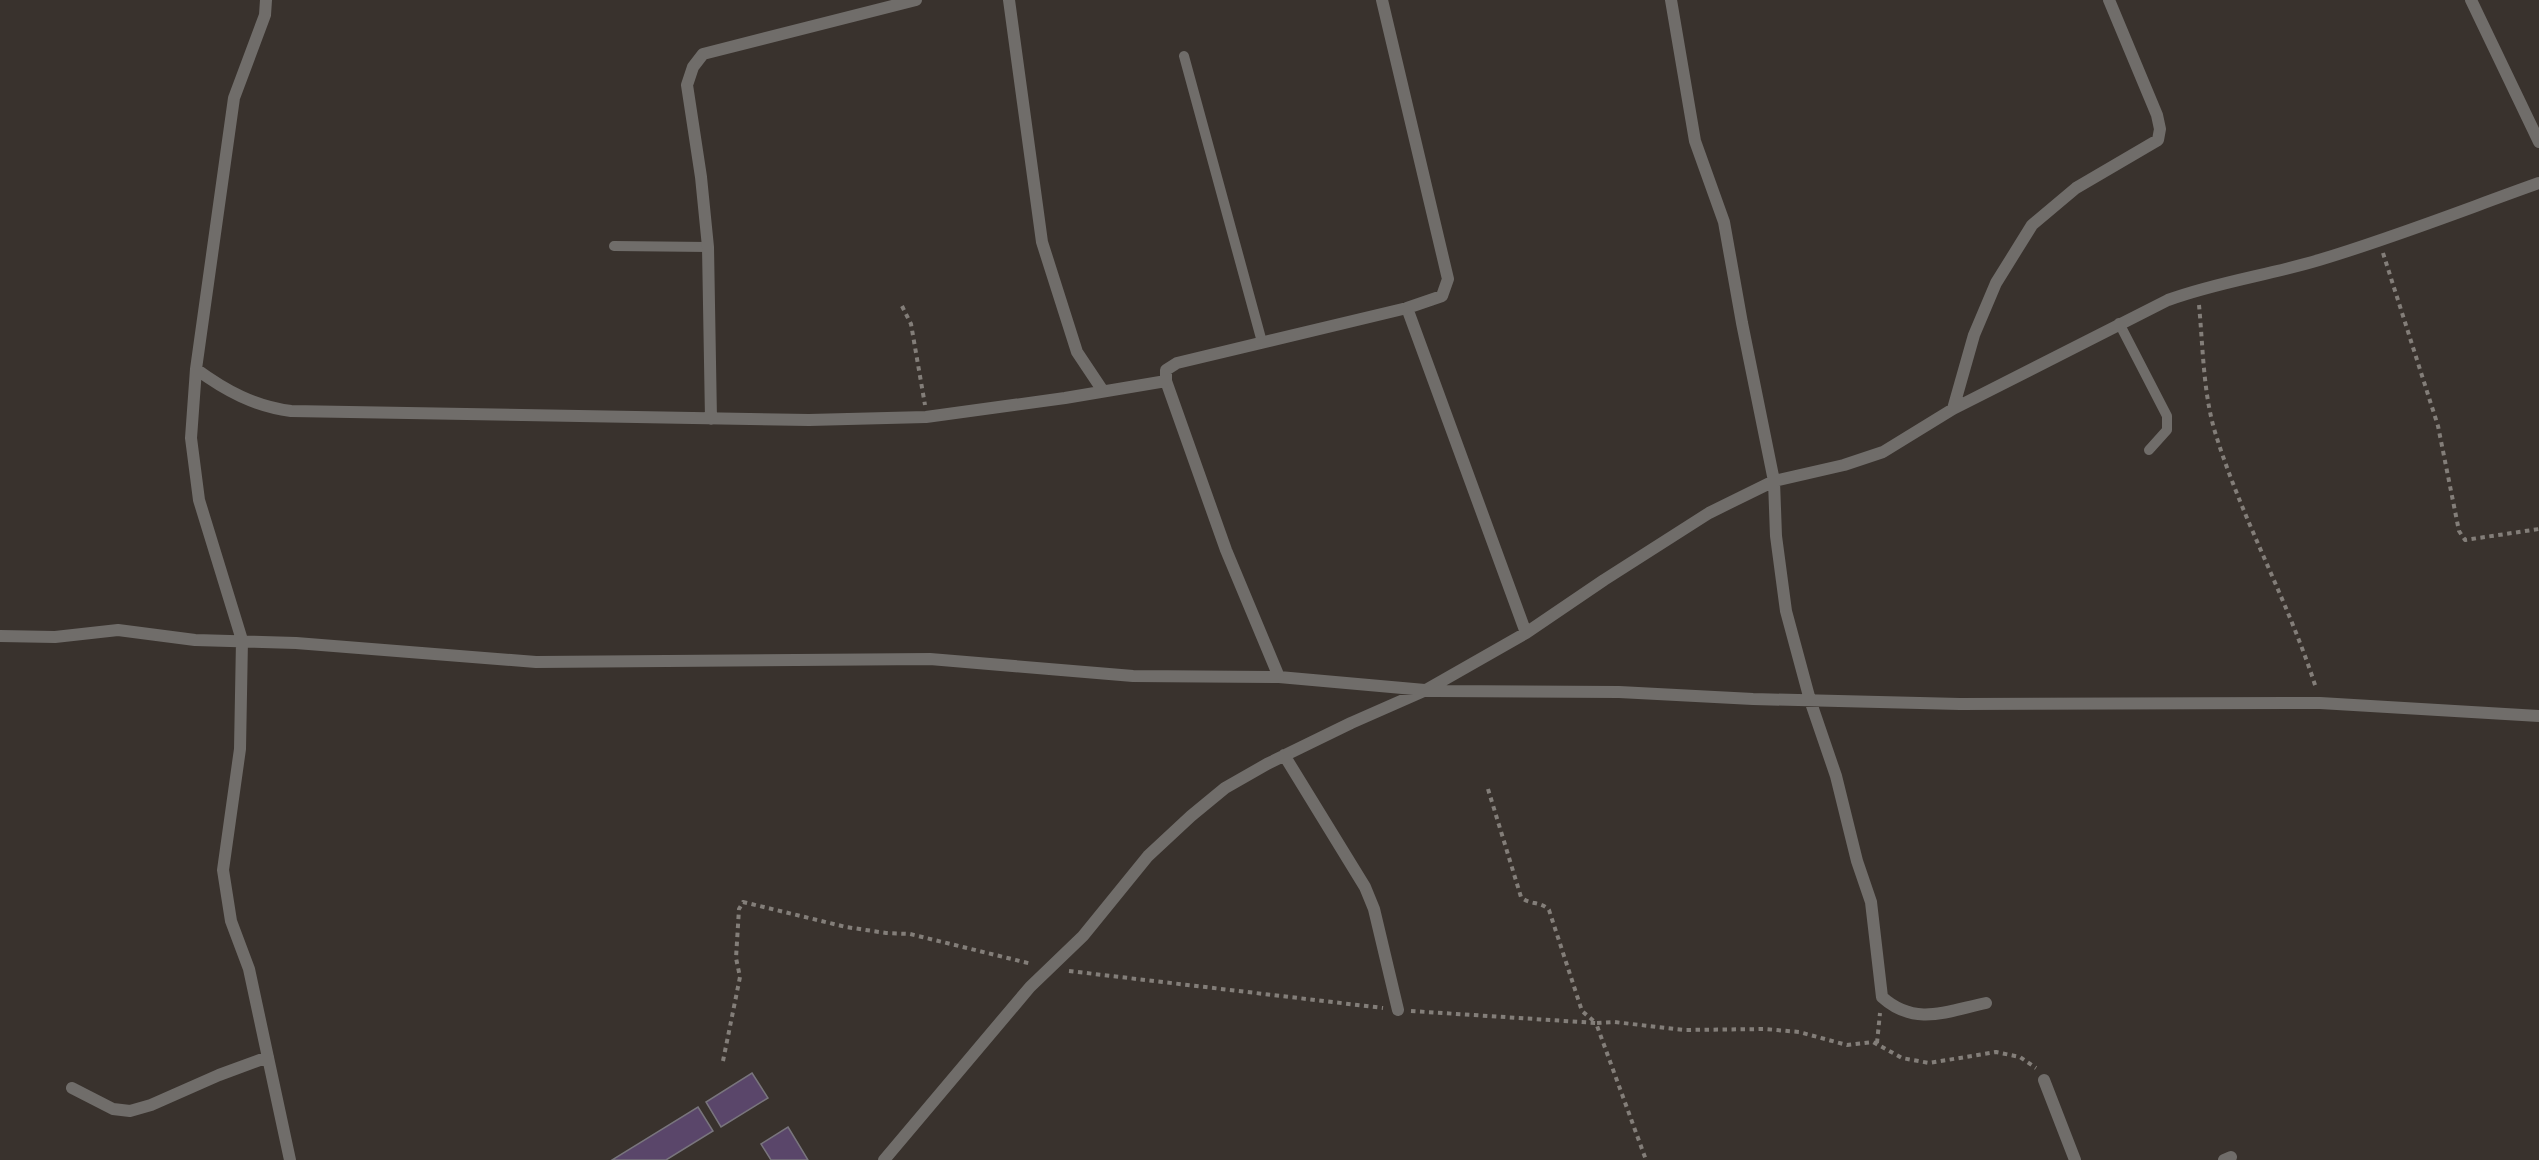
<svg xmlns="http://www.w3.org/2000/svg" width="2539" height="1160" viewBox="0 0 2539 1160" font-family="'Space Grotesk',sans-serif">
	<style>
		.building { fill: #5a466a; stroke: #79757d; stroke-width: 1.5 }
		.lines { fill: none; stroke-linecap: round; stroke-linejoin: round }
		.path { stroke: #837e79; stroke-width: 4; stroke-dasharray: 4.5 4.5; stroke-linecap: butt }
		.lane { stroke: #706d6a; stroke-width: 10 }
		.street { stroke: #706d6a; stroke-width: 12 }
	</style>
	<rect width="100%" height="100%" fill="#39322d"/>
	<path class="building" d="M752 1073 768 1098 721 1127 706 1102Z
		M698 1107 713 1131 666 1160H612Z
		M788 1127 808 1160H771L761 1144Z"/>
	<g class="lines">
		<path class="path" d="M2383 253 2438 426 2459 531 2465 540 2539 529
			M2199 305C2203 346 2203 392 2215 432 2242 520 2288 600 2316 688
			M902 306 911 324 925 405
			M1488 789 1521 897C1529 905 1541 901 1549 910L1582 1011 1596 1023 1614 1022 1685 1030 1765 1029 1799 1032 1847 1045 1873 1042 1902 1058 1929 1063 1996 1052 2020 1057 2036 1068
			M1069 971 1383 1008
			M1411 1011 1596 1023 1646 1160
			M1877 1043 1880 1013
			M723 1061 740 977 736 958 739 909 743 902 846 927 886 933 910 934 1032 964"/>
		<path class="lane" d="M1184 56 1262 342
			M614 246 708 247
			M2119 323 2167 416V430L2149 450"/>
		<path class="street" d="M266 0 265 15 234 98 196 369 191 438 199 500 242 640 240 749 223 870 231 921 249 969 290 1160
			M1009 0 1042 242 1077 352 1103 391
			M1671 0 1695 141 1724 222 1742 323 1774 481 1776 536 1786 611 1810 700 1836 776 1857 861 1871 902 1882 997C1915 1027 1948 1011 1986 1003
			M2471 0 2539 142
			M1407 308 1526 633
			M196 369C226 391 254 406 291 411L809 420 926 417 1065 398 1166 381
			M1953 409 1974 335 1996 283 2032 225 2076 188 2158 140 2160 129 2157 115 2109 0
			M711 419 708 247 701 177 687 85 693 67 703 54 916 0
			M0 636 55 637 118 630 195 640 296 643 536 662 930 659 1133 676 1279 677 1436 691 1619 692 1753 699 1960 704 2320 703 2539 716
			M1279 677 1226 550 1166 381V370L1177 363 1407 308 1442 296 1448 279 1382 0
			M1284 755 1365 887 1374 909 1398 1010
			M2044 1080 2075 1160
			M72 1088 113 1109 130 1111 151 1105 219 1075 268 1057
			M884 1160 1030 987 1083 936 1148 856 1191 816 1225 788 1267 764 1351 723 1426 690 1526 633 1604 580 1709 513 1774 481 1844 465 1883 452 1953 409 2168 300C2217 282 2269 275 2319 260 2393 238 2466 209 2539 183
			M2224 1160 2231 1157"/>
	</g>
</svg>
